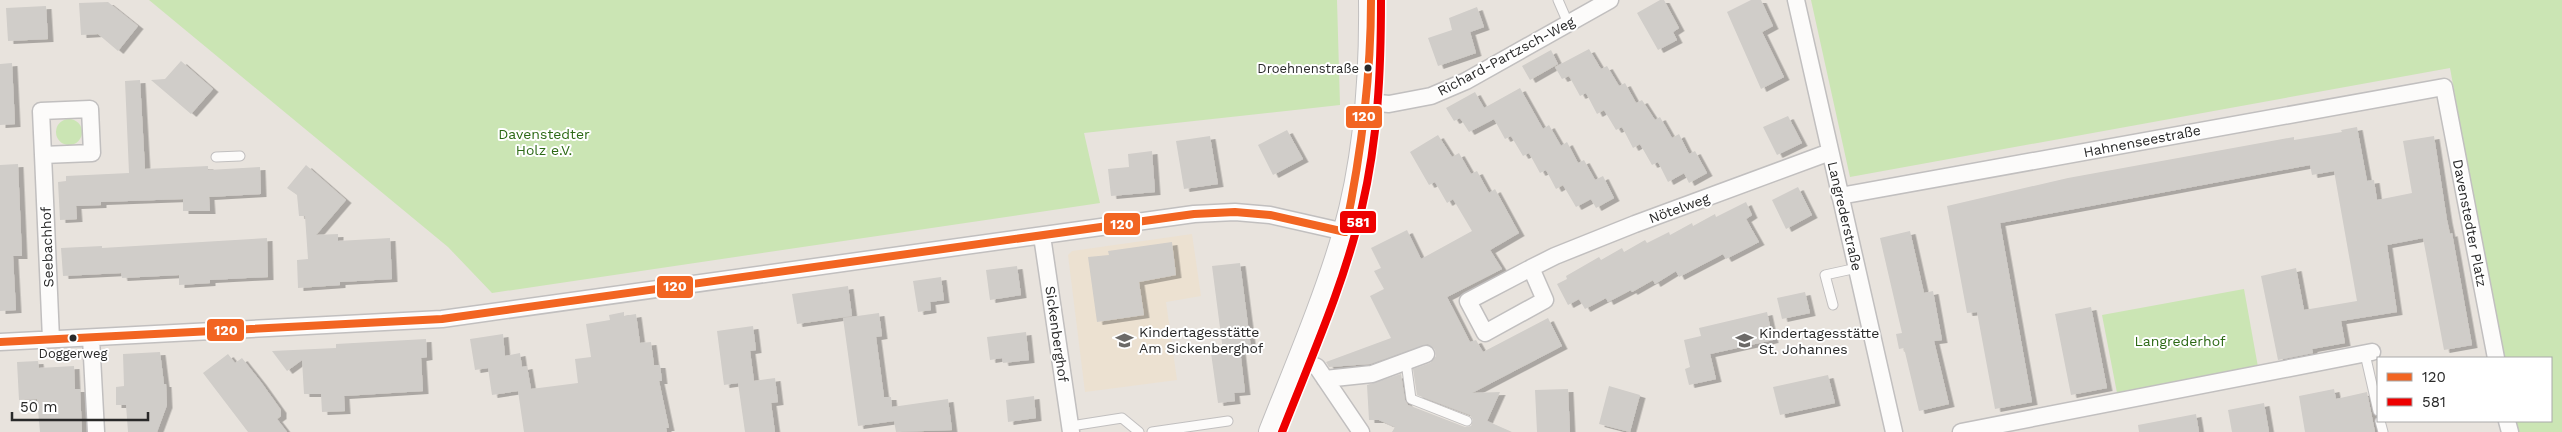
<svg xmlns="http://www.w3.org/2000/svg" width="2562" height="432" viewBox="0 0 2562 432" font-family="'Work Sans',sans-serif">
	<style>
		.education { fill: #ece1d1 }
		.green { fill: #cbe5b4 }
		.building { fill: #d0cdc9; filter: url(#shadow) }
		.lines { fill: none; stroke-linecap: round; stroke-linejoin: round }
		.lane-casing { stroke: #c1bfbf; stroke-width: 11 }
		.street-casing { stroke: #c1bfbf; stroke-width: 19 }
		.secondary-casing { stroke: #c1bfbf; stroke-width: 26 }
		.lane { stroke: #fcfbfa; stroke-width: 9 }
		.street { stroke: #fcfbfa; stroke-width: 16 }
		.secondary { stroke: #fcfbfa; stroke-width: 24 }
		.bus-1-casing { stroke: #fff; stroke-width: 11 }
		.bus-2-casing { stroke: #fff; stroke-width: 11 }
		.bus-1 { stroke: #f26522; stroke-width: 8 }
		.bus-2 { stroke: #e00; stroke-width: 8 }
		.bus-dot { fill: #292929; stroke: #fff; stroke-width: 2 }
		.labels { text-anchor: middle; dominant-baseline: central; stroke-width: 4; stroke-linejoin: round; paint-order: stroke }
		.bus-label { font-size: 13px; fill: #292929; stroke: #fff; text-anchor: end }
		.street-label { font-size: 14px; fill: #292929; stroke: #fff }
		.park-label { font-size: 14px; fill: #2c6915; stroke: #fff }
		.poi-label { font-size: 14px; fill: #292929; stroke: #fff; text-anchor: start }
		.line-badge { stroke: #fff; stroke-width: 2 }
		.badge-label { font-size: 14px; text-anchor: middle; font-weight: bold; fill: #fff }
	</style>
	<defs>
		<filter id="shadow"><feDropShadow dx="5.5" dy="3" stdDeviation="0" flood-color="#0004"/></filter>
	</defs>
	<rect width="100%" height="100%" fill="#e8e3dd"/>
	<path class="education" d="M1192 234 1201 296 1166 302 1177 380 1085 392 1068 255 1072 251Z"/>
	<path class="green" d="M149 0H1337L1340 105 1084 133 1100 203 492 293 448 247Z
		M1811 0H2562V432H2516L2514 421H2551V358H2503L2450 68 1850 177Z
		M56 132a13 13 0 1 1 26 0a13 13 0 1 1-26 0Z
		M2244 289 2258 367 2117 393 2102 315Z"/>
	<path class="building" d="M1660 0H1664L1679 28 1673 32 1677 40 1658 50 1637 13Z
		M1751 0H1761L1773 26 1762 32 1784 77 1761 89 1727 12Z
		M108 2 138 26 118 51 98 34 81 35 79 3Z
		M46 6 48 39 8 41 6 8Z
		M1477 7 1484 27 1470 32 1476 53 1438 66 1428 38 1452 30 1449 18Z
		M1589 49 1601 69 1607 66 1619 86 1625 83 1636 103 1642 100 1655 120 1660 117 1672 138 1679 134 1689 154 1695 151 1707 173 1689 183 1684 173 1668 182 1658 162 1652 165 1640 144 1633 148 1622 127 1616 130 1604 110 1597 114 1586 93 1580 96 1569 76 1562 79 1555 67Z
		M1551 50 1558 64 1530 80 1522 66Z
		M181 61 213 89 191 114 151 80 165 79Z
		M12 63 15 124 0 125V64Z
		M140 80 145 169 208 166V170L260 167 261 194 209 197 210 211H183V199L101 202V205L76 206 77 219 60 220 58 182 66 181V176L129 173 125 81Z
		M1520 88 1543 129 1549 125 1561 146 1567 142 1578 163 1584 160 1595 180 1603 176 1614 198 1596 208 1591 199 1576 207 1563 185 1556 189 1546 170 1540 173 1529 153 1523 156 1511 136 1505 139 1494 119 1469 132 1460 118 1454 121 1446 108 1475 92 1484 108Z
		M1788 116 1802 143 1777 155 1763 127Z
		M2357 127 2367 181 2374 180 2377 200 2412 193 2403 141 2434 136 2447 220 2450 234 2452 233 2472 345 2444 350 2423 238 2387 245 2397 312 2341 321 2345 343 2312 349 2313 353 2278 360 2261 276 2296 268 2304 310 2357 301 2334 171 2312 175 2310 165 2000 223 2032 402 1995 409 1977 312 1967 313 1947 206 2068 178 2294 137V140L2342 132 2341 130Z
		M1287 130 1303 159 1273 175 1258 145Z
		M1438 135 1452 157 1459 153 1471 174 1477 171 1489 193 1495 189 1519 233 1490 250 1502 269 1447 297 1470 342 1476 340 1483 352 1548 318 1562 346 1472 393 1500 392 1487 421 1512 432H1392L1395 427 1379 420H1369L1367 385 1401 374 1405 400 1408 405 1465 427 1471 426 1473 420 1470 415 1417 395 1413 369 1430 363 1436 356 1435 350 1428 344 1370 364 1329 367 1326 362 1391 338 1370 296 1384 289 1374 271 1381 268 1371 248 1407 230 1421 259 1472 231 1453 199 1447 203 1435 182 1429 185 1410 152Z
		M1210 136 1218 184 1184 189 1176 141Z
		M1152 151 1155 192 1111 196 1108 169 1129 167 1128 154Z
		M18 164 22 256H13L16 310 0 311V165Z
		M306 165 346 200 316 235 338 234V241L390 238 392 279 340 282V285L298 288 297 260 308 259 305 216H299L297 195 287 188Z
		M1798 187 1812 215 1786 229 1772 200Z
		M1746 202 1752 215 1746 219 1759 242 1726 259 1723 254 1679 277 1676 271 1655 284 1653 280 1632 292 1631 290 1608 302 1606 298 1585 309 1579 299 1568 305 1557 284 1567 279 1566 276 1599 257 1601 260 1622 248 1624 252 1645 240 1647 243 1669 232 1670 235 1692 223 1693 226 1715 214 1716 217Z
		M1910 231 1924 293 1933 291 1942 340 1934 341 1949 404 1919 411 1904 348 1899 349 1896 334 1902 333 1880 238Z
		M267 238 268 277 210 280V283L179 285V275L122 278 121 273 63 276 61 248 102 246V248Z
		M1172 242 1176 275 1139 282 1144 315 1097 322 1088 257 1109 255 1108 251Z
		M1240 263 1251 348 1240 349 1245 392 1234 393 1235 401 1218 403 1211 353 1223 351 1212 266Z
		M1017 266 1021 295 990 300 986 270Z
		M941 277 944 300 930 302 931 310 918 312 913 281Z
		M848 286 852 316 797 324 792 294Z
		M1805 292 1810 313 1782 319 1777 298Z
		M2091 307 2107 388 2071 395 2055 314Z
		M624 312V316L636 314 640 343 651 342 654 365H660L662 381H659L669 428H666L667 432H524L518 391 492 395 488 368 475 370 470 339 503 334 505 356 520 353 522 367 527 366 531 389 578 383 575 359 591 357 586 324 610 320 609 315Z
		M1767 312 1773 340 1710 354 1716 379 1689 385 1685 369 1690 367 1684 340 1701 336 1699 328Z
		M879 313 882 336 876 337 884 397H891L892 407 948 399 952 430 896 432 894 421 858 426 843 318Z
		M753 326 756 350 750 351 754 381 775 378 778 402 771 403 775 432H745L738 383 724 385 717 331Z
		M1026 332 1029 360 1003 363 1002 358 990 360 987 337Z
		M426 339 427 357 421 358 423 391 344 396 345 411 322 412 321 394H304L302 360 287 371 272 351 336 348V344Z
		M160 352 164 384H166L167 405 157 432H128L126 405H116V387L124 386 123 354Z
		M228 354 235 363 242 358 261 382 281 410V416L277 419 287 432H248L203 373Z
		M38 361 39 368 74 366 75 389H80L82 432H40L37 399 19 400 17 362Z
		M1828 375 1835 403 1780 415 1773 387Z
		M1609 386 1640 395 1630 432 1599 424Z
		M1568 389 1570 432H1537L1535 390Z
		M2334 389 2336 399 2367 392 2375 432H2305L2299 396Z
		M1034 396 1036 418 1008 422 1006 400Z
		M2264 403 2269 432H2232L2228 410Z
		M2196 414 2199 432H2139L2138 425Z"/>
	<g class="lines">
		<defs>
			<path id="lane" d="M1558 0 1568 23
				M216 157 240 156
				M1833 305 1825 275 1857 268
				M2365 354 2378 411
				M1406 362 1411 399 1467 421
				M2380 421 2383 432
				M1071 426 1122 418 1139 432
				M1152 432 1228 421"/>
			<path id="street" d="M1796 0 1894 432
				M1368 102 1389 104 1431 96 1466 81 1610 0
				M43 155 41 111 90 109 92 153 43 155 51 339
				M1840 196 2444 87 2496 358
				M1042 236 1071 432
				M1531 268 1468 301 1485 333 1545 300 1531 268 1555 256 1635 224 1830 152
				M91 338 96 432
				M0 342 442 319 1194 214 1235 212 1270 215 1345 232
				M1300 360 1317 367 1361 432
				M1325 379 1372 374 1426 354
				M2507 421 2510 432
				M1961 432 2372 352"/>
			<path id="secondary" d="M1271 432C1297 366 1325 301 1345 233 1366 158 1372 78 1371 0"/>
		</defs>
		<use href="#lane" class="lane-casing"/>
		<use href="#street" class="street-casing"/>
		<use href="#secondary" class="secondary-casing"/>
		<use href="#lane" class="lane"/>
		<use href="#street" class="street"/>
		<use href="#secondary" class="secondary"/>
		<defs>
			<path id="bus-1" d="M1345 232C1361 155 1371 79 1371 0
				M0 342 442 319 1194 214 1235 212 1270 215 1345 232"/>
			<path id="bus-2" d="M1282 432C1311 358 1344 285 1362 207 1378 139 1381 70 1381 0"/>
		</defs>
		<use href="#bus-1" class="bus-1-casing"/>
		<use href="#bus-2" class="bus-2-casing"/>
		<use href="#bus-1" class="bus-1"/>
		<use href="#bus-2" class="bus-2"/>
	</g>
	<defs>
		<symbol id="school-bare" viewBox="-9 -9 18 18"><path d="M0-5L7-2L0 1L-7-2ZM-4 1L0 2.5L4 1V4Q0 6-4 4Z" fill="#6c6a68" stroke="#fff" stroke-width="2.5" paint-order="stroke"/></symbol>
	</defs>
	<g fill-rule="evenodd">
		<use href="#school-bare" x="1112" y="328" width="25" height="25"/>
		<use href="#school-bare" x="1732" y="328" width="25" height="25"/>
	</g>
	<g class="bus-dot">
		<circle cx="1368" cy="68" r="4.5"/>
		<circle cx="73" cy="338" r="4.5"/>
	</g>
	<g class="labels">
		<g class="bus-label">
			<text x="1359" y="68">Droehnenstraße</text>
			<text x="73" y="353" text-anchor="middle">Doggerweg</text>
		</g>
		<g class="street-label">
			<text transform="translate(1506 56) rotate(-28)">Richard-Partzsch-Weg</text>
			<text transform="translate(2142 141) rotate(-11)">Hahnenseestraße</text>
			<text transform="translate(1679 208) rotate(-20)">Nötelweg</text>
			<text transform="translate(1845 216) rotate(77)">Langrederstraße</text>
			<text transform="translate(2470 223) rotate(79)">Davenstedter Platz</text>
			<text transform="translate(47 247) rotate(-92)">Seebachhof</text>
			<text transform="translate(1057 334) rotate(82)">Sickenberghof</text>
		</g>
		<g class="park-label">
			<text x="544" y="134">Davenstedter<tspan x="544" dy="16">Holz e.V.</tspan></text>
			<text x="2180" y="341">Langrederhof</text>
		</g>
		<g class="poi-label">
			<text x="1139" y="332">Kindertagesstätte<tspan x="1139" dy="16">Am Sickenberghof</tspan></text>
			<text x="1759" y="333">Kindertagesstätte<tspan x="1759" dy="16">St. Johannes</tspan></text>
		</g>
	</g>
	<g class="line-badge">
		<rect x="1345" y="105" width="38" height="24" rx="5" fill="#f26522"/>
		<rect x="1339" y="210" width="38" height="24" rx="5" fill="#e00"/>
		<rect x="1103" y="212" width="38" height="24" rx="5" fill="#f26522"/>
		<rect x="656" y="275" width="38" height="24" rx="5" fill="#f26522"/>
		<rect x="206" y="318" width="39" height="24" rx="5" fill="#f26522"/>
	</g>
	<g class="badge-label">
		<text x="1364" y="121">120</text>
		<text x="1358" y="227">581</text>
		<text x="1122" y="229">120</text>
		<text x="675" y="291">120</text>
		<text x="226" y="335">120</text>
	</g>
	<rect x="2377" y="357" width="175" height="65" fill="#ffffff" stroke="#a9a9a9"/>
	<rect x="2387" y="373" width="25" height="8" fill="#f26522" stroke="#a9a9a9"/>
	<text x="2422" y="382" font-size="15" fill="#292929">120</text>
	<rect x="2387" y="398" width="25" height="8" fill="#ee0000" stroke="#a9a9a9"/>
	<text x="2422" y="407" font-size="15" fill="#292929">581</text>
	<path d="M12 412v8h136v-8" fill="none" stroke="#292929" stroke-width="2.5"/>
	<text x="20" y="412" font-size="15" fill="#292929" stroke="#ffffff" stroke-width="4" paint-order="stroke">50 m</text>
</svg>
